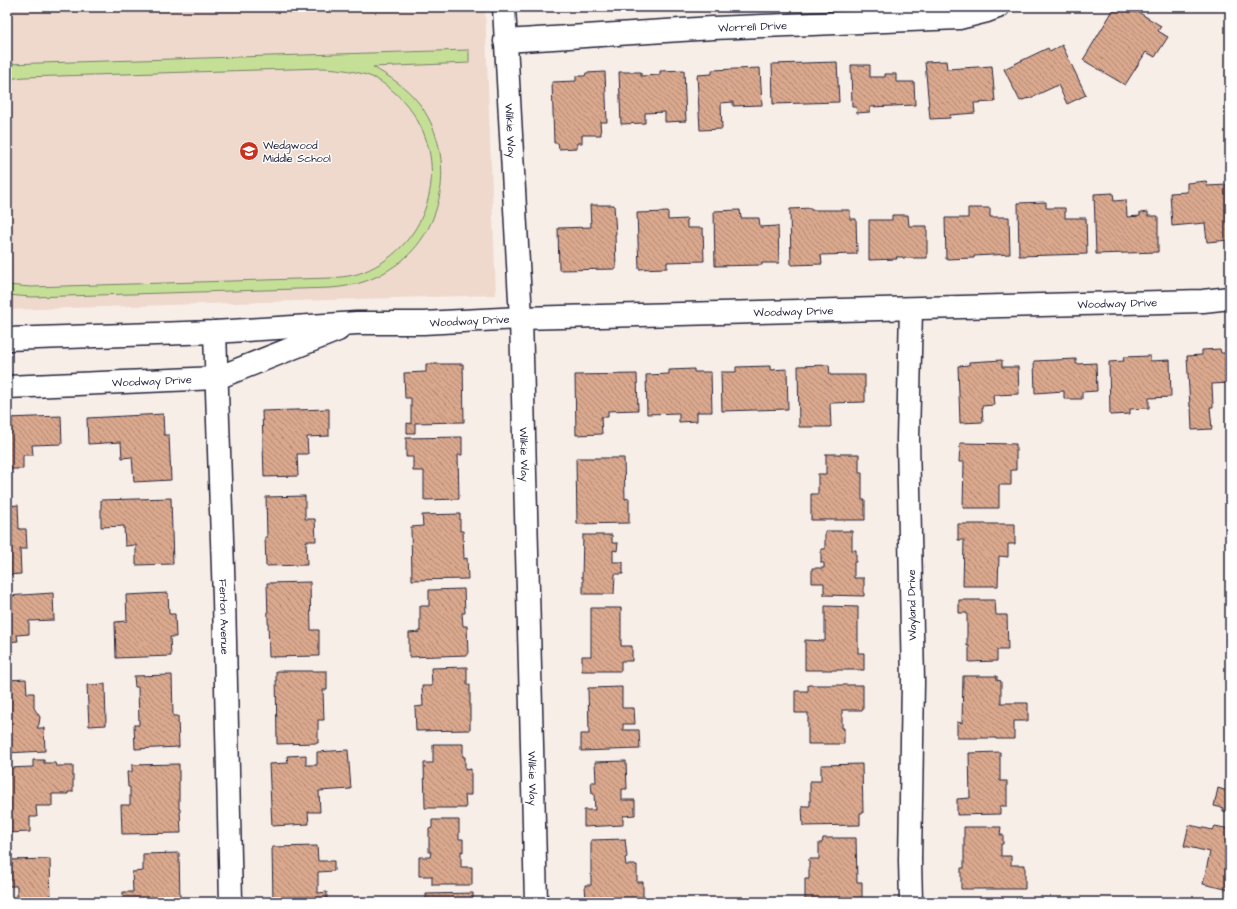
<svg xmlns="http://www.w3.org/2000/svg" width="1237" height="909" viewBox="0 0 1237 909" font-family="'Architects Daughter',sans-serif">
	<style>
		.built { fill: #efd9cd }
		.pitch { fill: #c5e096; stroke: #748168 }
		.building { fill: url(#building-back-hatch); stroke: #22223b }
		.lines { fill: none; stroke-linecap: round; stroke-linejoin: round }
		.minor-casing { stroke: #22223b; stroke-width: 25 }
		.tertiary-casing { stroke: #22223b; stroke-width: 25 }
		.minor { stroke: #fff; stroke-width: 22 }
		.tertiary { stroke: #fff; stroke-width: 22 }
		.labels { text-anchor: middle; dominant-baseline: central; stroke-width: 3; stroke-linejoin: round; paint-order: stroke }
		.street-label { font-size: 11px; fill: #22223b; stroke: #fff }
		.poi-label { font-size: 11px; fill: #22223b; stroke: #fff; text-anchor: start }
	</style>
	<defs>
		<pattern id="building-back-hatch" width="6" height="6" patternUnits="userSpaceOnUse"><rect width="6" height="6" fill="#daa88d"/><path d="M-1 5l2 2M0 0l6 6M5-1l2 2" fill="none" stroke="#b08874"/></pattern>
	</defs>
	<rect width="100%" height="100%" fill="#f8eee8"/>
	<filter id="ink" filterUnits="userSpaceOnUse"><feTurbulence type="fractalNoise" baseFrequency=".025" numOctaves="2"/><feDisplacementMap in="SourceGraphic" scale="8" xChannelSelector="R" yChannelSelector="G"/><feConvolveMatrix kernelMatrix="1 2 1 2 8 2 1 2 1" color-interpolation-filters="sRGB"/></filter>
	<g filter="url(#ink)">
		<path class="built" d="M7 7H485L496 295 7 310Z"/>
		<path class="pitch" d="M469 50V63L373 67C390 77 405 86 418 102 456 150 448 229 396 265 375 280 356 286 331 288L31 297 7 295V285L31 287 331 278C342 277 353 276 363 272 432 245 454 159 405 103 396 93 385 83 372 77 356 71 341 69 324 68L24 77 7 79V64Z"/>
		<path class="building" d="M1115 7H1130L1161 26 1158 31 1168 37 1155 57 1146 52 1125 85 1083 60Z
			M1062 45 1086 95 1067 104 1058 85 1028 99V98L1020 101 1004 69 1048 48 1050 52Z
			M946 61 947 69 992 66 995 102 974 103 975 113 950 115V118L930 119 925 62Z
			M837 62 839 102 773 104 772 64Z
			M851 65H870V77H885V74H896V82H914L915 105 870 107V112L857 113 856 107H852Z
			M760 68 762 105 733 106V102L721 103 722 129 700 130 697 75 712 74V70Z
			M684 70 686 121 665 122V112L645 113V123L621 124 619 72H641V76L660 75V71Z
			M605 72 607 122H600L601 135H582V143H577V148L559 149 558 143H554L552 82 576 81V76H585L586 73Z
			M1206 181 1207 186 1228 185 1230 214V240L1207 242 1205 223 1172 226 1170 193 1187 192V183Z
			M1113 193 1114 201 1126 200 1127 217 1140 216V213L1148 212V216H1158V252L1096 254 1094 194Z
			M1046 202V208H1065V218H1086L1087 254 1019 256 1018 203Z
			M590 205H614L616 234H615L616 269 559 270 558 228 591 227Z
			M811 208V210H850V219H856L857 254 821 255 822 264 791 265 790 209Z
			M968 208H990V217H1009L1010 254 974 256V258L946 259 945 218H968Z
			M740 210 741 218H759L760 227 778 226 779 263H762V265L715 266 714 211Z
			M668 212V220L687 219V228H703L704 261 667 262V268L639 269 637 213Z
			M892 215H908L909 226H927V258H903V257H896L897 259 869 260V220H892Z
			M1220 349 1221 353H1230V383L1212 384 1213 407H1210L1212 429 1192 430 1191 407H1190L1187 356 1202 355V350Z
			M1150 356V361L1170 360 1171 397 1149 398V408L1130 409V414L1110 415 1109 362 1124 361 1123 357Z
			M1076 359V364L1096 363 1097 391 1082 392V399H1064V391L1035 393 1034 361Z
			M1002 360V367H1018L1019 394 993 395 994 405 982 406 983 422 960 423 958 366 969 365V362Z
			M426 364H463L464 422 415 423V433H407V423L411 424V398H405L404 373 426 372Z
			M829 365 830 375H865V402L830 403 831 427H799L798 366Z
			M770 366V370L787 369 788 409 722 411 721 372H736V367Z
			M694 369V372H711L712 412H697V421L679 422V413L647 414 646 375 669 374V370Z
			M637 374 638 410 608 411V417H601L602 434 576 435 575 375Z
			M329 409V436L307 437 308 454H297L298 476 264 477 262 411Z
			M163 414 164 435H169L171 480 134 482 132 457 122 458 121 442 88 444 87 418Z
			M61 416 62 444 32 445 33 455H23V469H10L11 480H7V418Z
			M462 437V455H458L459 499 424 500V471H413V457H406V438Z
			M960 443 1016 444V470H1011V485H999V508H963L964 462H959Z
			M826 454H859V473H862V500H865V520H811V494H818V474H826Z
			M576 458H624L625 499 629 498V523L577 524Z
			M305 496V519H315L316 541H306L307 565 266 566 265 537H267L266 497Z
			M171 498 173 564 136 565V545L125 546 124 526 101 527V500Z
			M18 505 19 529H26L27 549H20L21 574 7 575V506Z
			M460 514V531H463L464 559 467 558 468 579 412 580 411 527 423 526 422 515Z
			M958 524H1015V544H1008V557L999 556 998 586H963L964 540H958Z
			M825 531H852V550H856V562H854V578H864V596L824 595V583H812V568H824V563H821V549H825Z
			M583 535H612V543H618L617 551 613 550V562H623V574H615L614 594H583V578H582Z
			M310 582 311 630H319V656L269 657 267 583Z
			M464 589 465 613H462L463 626H467L468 655 409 657V633L420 632V606H429V590Z
			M53 593 54 620 29 621V634L17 635 18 641 7 642V596Z
			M168 593 169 614H175L176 637H170L171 656 116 658 115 622 127 621 126 595Z
			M959 600H995L996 615H1007L1008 650H997V661L969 662V646H967V613H959Z
			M825 606 858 607V653H864V670H805V640L825 641Z
			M591 608H621V646H632V661H621V671H582V656H591Z
			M467 667V685H470V730L416 731 415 707 423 706 422 686H432L431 668Z
			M276 671H327V690H323L324 720H318V743L277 744Z
			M172 675 173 716H178L179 747 135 749 134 725H139L138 687H135L134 676Z
			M963 676H997V680L1001 681V703H1028V721H1014V739H996V738H957V722L962 723Z
			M26 679 27 693H34V708L40 717 39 724 37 728H44L45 751 7 753V680Z
			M105 684 106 725 89 726 87 685Z
			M808 685H863V710H842V728H844V744H808V713H795V691H808Z
			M622 687V708H634L635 724H623V730H639L640 749 581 751V734H589L588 688Z
			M433 744H463V757H465V770L471 769V795H465L466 808H425L424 763H433Z
			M348 750 351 789 319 791 320 812H308L309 824 272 826 269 764 288 763 287 756 306 755V765H317V752Z
			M1000 752V781H1007V806H1000V814L957 815V799L970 798 969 753Z
			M33 760H44V763H55L56 766H73V792H68V794H52V806H36L37 817H30V832L7 833V768L33 767Z
			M626 761 627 789H622V800H635V815L623 816V825L584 827V810H595L594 794H592L591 782H596L595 762Z
			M179 764V809H180L181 833 122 834 121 805H130V787H128L127 772H132V765Z
			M862 764 863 813H860V825L803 826 802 806H810V781H821V765Z
			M1230 779V812L1223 811V808L1214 806 1218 788 1227 791Z
			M432 820H459V839H463V852L461 851V867H472V885H432V876H419V857H430L431 852H429V829L432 828Z
			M1189 825 1213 830 1215 826 1230 829V890L1203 884 1210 852 1184 846Z
			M964 827H1001L1000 835H1003V844H1001V856H1011V865H1025V889H961V868H964Z
			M823 838H856L857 882H862V899L805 900V879H809V859H819V843H822Z
			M625 839 627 857 625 858 626 865H637V882H643V901L586 902 585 885H591V840Z
			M317 846 318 861H334V871L318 872V893L327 892V902H273L272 847Z
			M179 853 180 902H183H123V892H133L132 872 143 871V854Z
			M50 859 51 902H7V899H17V886H7V860Z
			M473 893V902H426V894Z"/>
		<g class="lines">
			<defs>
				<g id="minor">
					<path id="s1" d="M504 7 521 318 536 902"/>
					<path id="s2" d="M505 41 713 28 959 18 987 11 998 7"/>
					<path id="s3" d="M215 332 224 599 231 902"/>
					<path d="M911 902 910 860 913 682 908 439 911 309"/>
				</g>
				<g id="tertiary">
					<path id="s4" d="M7 339 215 332 357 323H423L521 318 1203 301 1230 298"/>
					<path id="s5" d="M7 387 217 378 338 330"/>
				</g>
			</defs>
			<use href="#minor" class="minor-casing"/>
			<use href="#tertiary" class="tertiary-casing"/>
			<use href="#minor" class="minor"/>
			<use href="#tertiary" class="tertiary"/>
		</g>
	</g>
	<defs>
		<symbol id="school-disc" viewBox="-11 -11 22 22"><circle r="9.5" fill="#c8321e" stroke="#fff"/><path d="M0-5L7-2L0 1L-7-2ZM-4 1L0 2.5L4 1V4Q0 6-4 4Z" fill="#fff"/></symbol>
	</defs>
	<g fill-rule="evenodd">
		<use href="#school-disc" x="238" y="140" width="22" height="22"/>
	</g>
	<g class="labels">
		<g class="street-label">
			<text stroke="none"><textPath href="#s2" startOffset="248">Worrell Drive</textPath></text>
			<text stroke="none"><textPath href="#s1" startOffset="124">Wilkie Way</textPath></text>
			<text stroke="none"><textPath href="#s4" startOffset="1111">Woodway Drive</textPath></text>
			<text stroke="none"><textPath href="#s4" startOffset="787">Woodway Drive</textPath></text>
			<text stroke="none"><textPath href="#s4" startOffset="463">Woodway Drive</textPath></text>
			<text stroke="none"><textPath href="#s5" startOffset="145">Woodway Drive</textPath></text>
			<text stroke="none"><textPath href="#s1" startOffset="448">Wilkie Way</textPath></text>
			<text transform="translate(912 605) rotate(-91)">Wayland Drive</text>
			<text stroke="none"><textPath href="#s3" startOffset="285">Fenton Avenue</textPath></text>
			<text stroke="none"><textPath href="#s1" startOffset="772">Wilkie Way</textPath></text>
		</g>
		<g class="poi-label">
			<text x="263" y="145">Wedgwood<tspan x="263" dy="13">Middle School</tspan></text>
		</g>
	</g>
	<rect width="1237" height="909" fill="none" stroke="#fff" stroke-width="24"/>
	<rect x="12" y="12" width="1213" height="885" fill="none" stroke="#22223b" stroke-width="1.5" filter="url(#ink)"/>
</svg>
